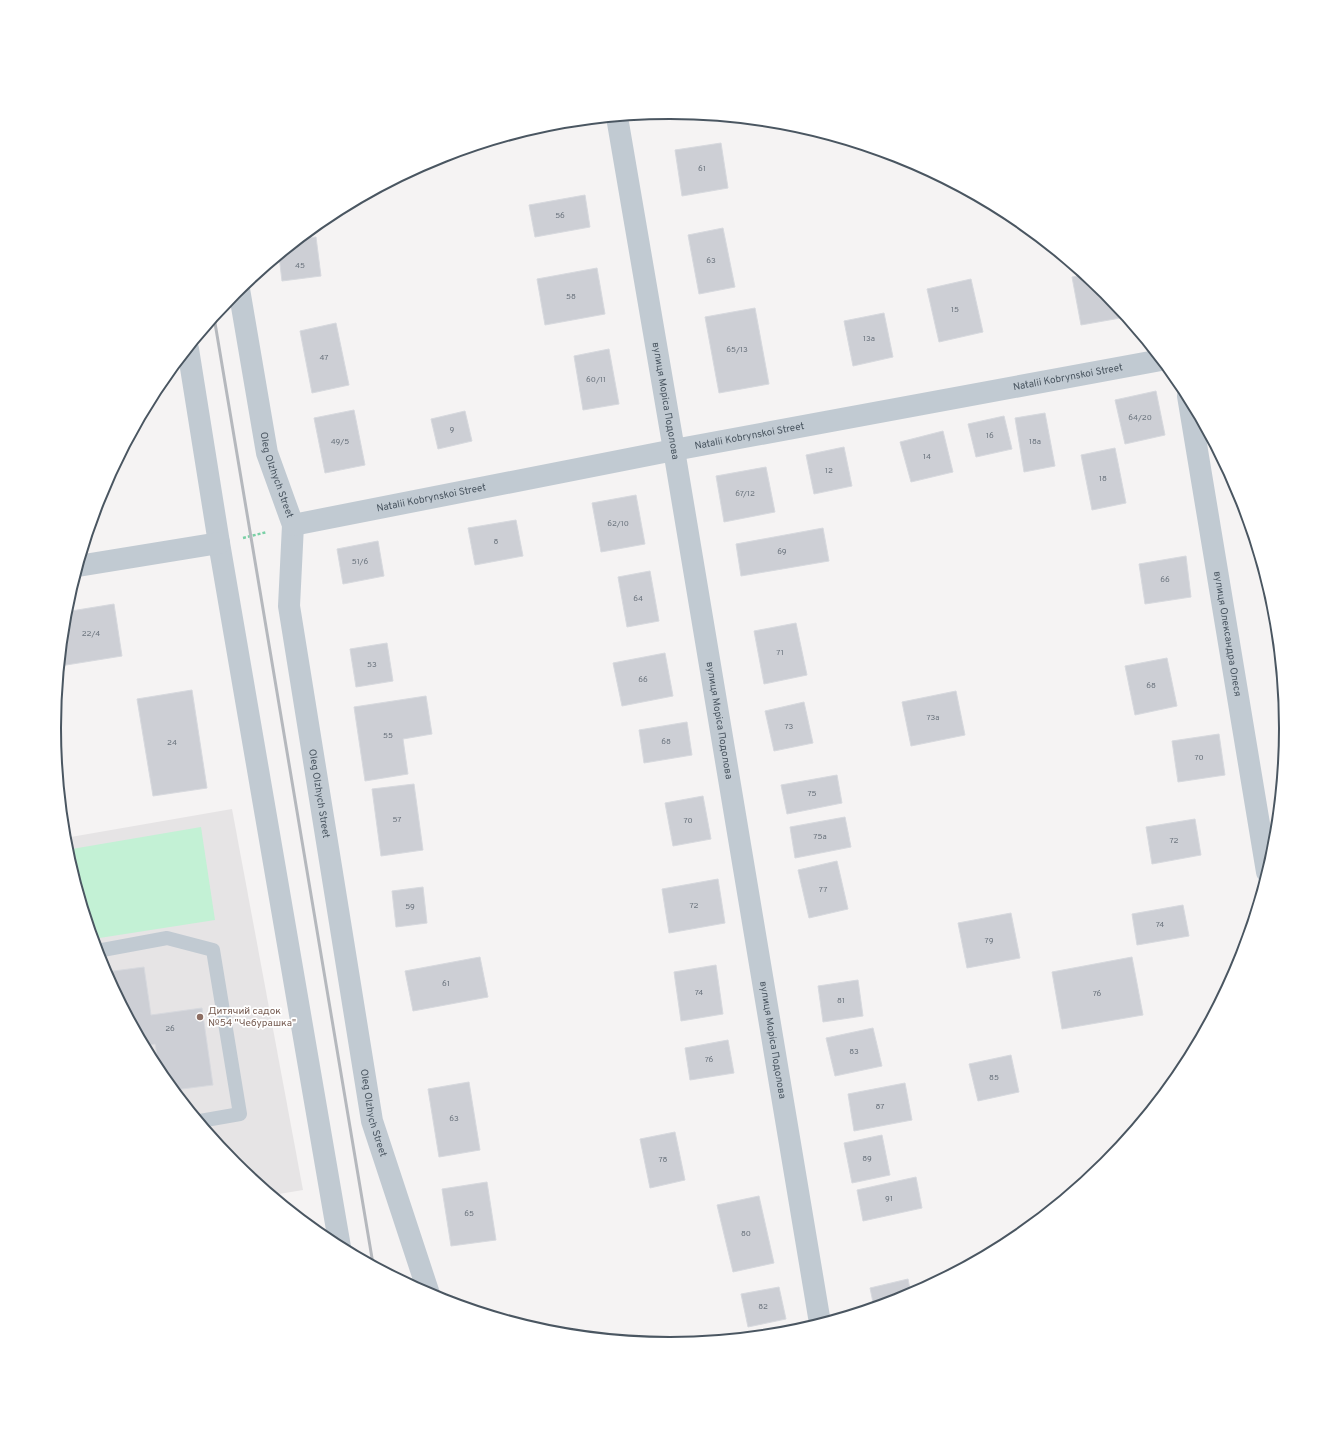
<svg xmlns="http://www.w3.org/2000/svg" width="1340" height="1456" viewBox="0 0 1340 1456" font-family="Overpass,sans-serif">
	<style>
		.education { fill: #e6e4e5 }
		.green { fill: #c3f1d5 }
		.building { fill: #cdcfd5; stroke: #d7d9de }
		.lines { fill: none; stroke-linecap: round; stroke-linejoin: round }
		.path { stroke: #7ad0a6; stroke-width: 2.5; stroke-dasharray: 3 2; stroke-linecap: butt }
		.lane { stroke: #c1cad2; stroke-width: 14 }
		.street { stroke: #c1cad2; stroke-width: 22 }
		.rail { stroke: #b5b8bd; stroke-width: 3 }
		.education-dot { fill: #8d6e63; stroke: #fff; stroke-width: 1.5 }
		.labels { text-anchor: middle; dominant-baseline: central; stroke-width: 3.5; stroke-linejoin: round; paint-order: stroke }
		.number-label { font-size: 8px; fill: #6b747e }
		.street-label { font-size: 10px; fill: #4a5661; stroke: #fff }
		.education-label { font-size: 10px; fill: #785e54; stroke: #fff; text-anchor: start }
		.rim { fill: none; stroke: #4a5661; stroke-width: 2 }
	</style>
	<rect width="100%" height="100%" fill="#f5f3f3"/>
	<path class="education" d="M232 809 303 1190 273 1195 234 1163 158 1070 101 964 66 848 65 838Z"/>
	<path class="green" d="M201 827 215 920 93 939 66 850Z"/>
	<path class="building" d="M670 112 676 113 651 118V114Z
		M721 143 728 188 682 196 675 150Z
		M585 195 590 227 535 237 529 205Z
		M1018 221 1029 229 1020 231Z
		M723 228 735 287 699 294 688 235Z
		M316 237 321 276 282 281 279 256 299 239Z
		M597 268 605 314 545 325 537 279Z
		M1084 275 1106 293 1126 317 1081 325 1072 277Z
		M971 279 983 332 939 342 927 289Z
		M755 308 769 384 719 393 705 317Z
		M884 313 893 357 853 366 844 321Z
		M336 323 349 385 312 393 300 331Z
		M609 349 619 404 583 410 574 356Z
		M1156 391 1165 435 1125 444 1115 400Z
		M354 410 365 465 325 473 314 418Z
		M465 411 472 441 438 449 431 419Z
		M1045 413 1055 466 1024 472 1015 418Z
		M1004 416 1012 449 976 457 968 424Z
		M943 431 953 472 911 482 900 442Z
		M844 447 852 486 814 494 806 455Z
		M1115 448 1126 503 1092 510 1081 455Z
		M766 467 775 512 724 522 716 476Z
		M636 495 645 544 601 552 592 503Z
		M516 520 523 556 475 565 468 528Z
		M823 528 829 561 741 576 736 544Z
		M378 541 384 576 343 584 337 549Z
		M1186 556 1191 597 1145 604 1139 564Z
		M650 571 659 621 627 627 618 577Z
		M114 604 122 656 60 666 65 612Z
		M796 623 807 675 764 684 754 631Z
		M387 643 393 681 356 687 350 649Z
		M665 653 673 696 622 706 613 663Z
		M1167 658 1177 706 1135 715 1125 666Z
		M192 690 207 788 153 796 137 699Z
		M956 691 965 735 911 746 902 702Z
		M426 696 432 734 403 739 408 774 365 781 354 707Z
		M804 702 813 743 774 751 765 711Z
		M687 722 692 755 644 763 639 730Z
		M1219 734 1225 775 1178 782 1172 741Z
		M837 775 842 803 787 814 781 785Z
		M414 784 423 850 381 856 372 789Z
		M703 796 711 839 673 846 665 803Z
		M845 817 851 847 795 858 790 827Z
		M1195 819 1201 855 1152 864 1146 827Z
		M837 861 848 909 809 918 798 870Z
		M718 879 725 923 669 933 662 889Z
		M423 887 427 923 396 927 392 891Z
		M1183 905 1189 936 1137 945 1132 914Z
		M1011 913 1020 958 967 968 958 923Z
		M480 957 488 997 413 1011 405 971Z
		M1132 957 1143 1015 1062 1029 1052 972Z
		M716 965 723 1014 681 1021 674 972Z
		M144 967 151 1015 202 1008 213 1085 174 1090 160 1072 155 1044 145 1046 106 972Z
		M858 980 863 1016 823 1022 818 986Z
		M873 1028 882 1066 835 1076 826 1038Z
		M728 1040 734 1073 690 1080 685 1048Z
		M1011 1055 1019 1092 978 1101 969 1064Z
		M469 1082 480 1150 439 1157 428 1089Z
		M905 1083 912 1120 854 1131 848 1094Z
		M675 1132 685 1180 650 1188 640 1139Z
		M882 1135 890 1175 852 1183 844 1143Z
		M916 1177 922 1208 863 1221 857 1190Z
		M487 1182 496 1240 451 1246 442 1189Z
		M759 1196 774 1263 733 1272 717 1205Z
		M908 1279 911 1294 906 1297 874 1307 870 1288Z
		M779 1287 786 1319 748 1327 741 1294Z"/>
	<g class="lines">
		<path class="path" d="M243 538 267 532"/>
		<path class="lane" d="M97 951 167 938 213 950 240 1114 200 1121"/>
		<g class="street">
			<path id="s1" d="M617 117 674 450 820 1323"/>
			<path id="s2" d="M239 289 267 453 293 525 289 606 372 1121 429 1294"/>
			<path d="M188 349 219 543 340 1247"/>
			<path id="s3" d="M1188 396 1267 872"/>
			<path id="s4" d="M293 525 674 450 1161 360"/>
			<path d="M78 566 219 543"/>
		</g>
		<path class="rail" d="M214 317 373 1264"/>
	</g>
	<circle class="education-dot" cx="200" cy="1017" r="4"/>
	<g class="labels">
		<g class="number-label">
			<text x="702" y="169">61</text>
			<text x="560" y="216">56</text>
			<text x="711" y="261">63</text>
			<text x="300" y="266">45</text>
			<text x="571" y="297">58</text>
			<text x="955" y="310">15</text>
			<text x="869" y="339">13а</text>
			<text x="737" y="350">65/13</text>
			<text x="324" y="358">47</text>
			<text x="596" y="380">60/11</text>
			<text x="1140" y="418">64/20</text>
			<text x="452" y="430">9</text>
			<text x="990" y="436">16</text>
			<text x="340" y="442">49/5</text>
			<text x="1035" y="442">18а</text>
			<text x="927" y="457">14</text>
			<text x="829" y="471">12</text>
			<text x="1103" y="479">18</text>
			<text x="745" y="494">67/12</text>
			<text x="618" y="524">62/10</text>
			<text x="496" y="542">8</text>
			<text x="782" y="552">69</text>
			<text x="360" y="562">51/6</text>
			<text x="1165" y="580">66</text>
			<text x="638" y="599">64</text>
			<text x="91" y="634">22/4</text>
			<text x="780" y="653">71</text>
			<text x="372" y="665">53</text>
			<text x="643" y="680">66</text>
			<text x="1151" y="686">68</text>
			<text x="933" y="718">73а</text>
			<text x="789" y="727">73</text>
			<text x="388" y="736">55</text>
			<text x="666" y="742">68</text>
			<text x="172" y="743">24</text>
			<text x="1199" y="758">70</text>
			<text x="812" y="794">75</text>
			<text x="397" y="820">57</text>
			<text x="688" y="821">70</text>
			<text x="820" y="837">75а</text>
			<text x="1174" y="841">72</text>
			<text x="823" y="890">77</text>
			<text x="694" y="906">72</text>
			<text x="410" y="907">59</text>
			<text x="1160" y="925">74</text>
			<text x="989" y="941">79</text>
			<text x="446" y="984">61</text>
			<text x="699" y="993">74</text>
			<text x="1097" y="994">76</text>
			<text x="841" y="1001">81</text>
			<text x="170" y="1029">26</text>
			<text x="854" y="1052">83</text>
			<text x="709" y="1060">76</text>
			<text x="994" y="1078">85</text>
			<text x="880" y="1107">87</text>
			<text x="454" y="1119">63</text>
			<text x="867" y="1159">89</text>
			<text x="663" y="1160">78</text>
			<text x="889" y="1199">91</text>
			<text x="469" y="1214">65</text>
			<text x="746" y="1234">80</text>
			<text x="763" y="1307">82</text>
		</g>
		<g class="street-label">
			<text stroke="none"><textPath href="#s4" startOffset="789">Natalii Kobrynskoi Street</textPath></text>
			<text stroke="none"><textPath href="#s1" startOffset="288">вулиця Моріса Подолова</textPath></text>
			<text stroke="none"><textPath href="#s4" startOffset="465">Natalii Kobrynskoi Street</textPath></text>
			<text stroke="none"><textPath href="#s2" startOffset="190">Oleg Olzhych Street</textPath></text>
			<text stroke="none"><textPath href="#s4" startOffset="141">Natalii Kobrynskoi Street</textPath></text>
			<text stroke="none"><textPath href="#s3" startOffset="241">вулиця Олександра Олеся</textPath></text>
			<text stroke="none"><textPath href="#s1" startOffset="612">вулиця Моріса Подолова</textPath></text>
			<text stroke="none"><textPath href="#s2" startOffset="514">Oleg Olzhych Street</textPath></text>
			<text stroke="none"><textPath href="#s1" startOffset="936">вулиця Моріса Подолова</textPath></text>
			<text stroke="none"><textPath href="#s2" startOffset="838">Oleg Olzhych Street</textPath></text>
		</g>
		<g class="education-label">
			<text x="208" y="1011">Дитячий садок<tspan x="208" dy="12">№54 "Чебурашка"</tspan></text>
		</g>
	</g>
	<path d="M0 0H1340V1456H0ZM61 728a609 609 0 1 1 1218 0a609 609 0 1 1-1218 0Z" fill="#fff" fill-rule="evenodd"/>
	<path class="rim" d="M61 728a609 609 0 1 1 1218 0a609 609 0 1 1-1218 0Z"/>
</svg>
